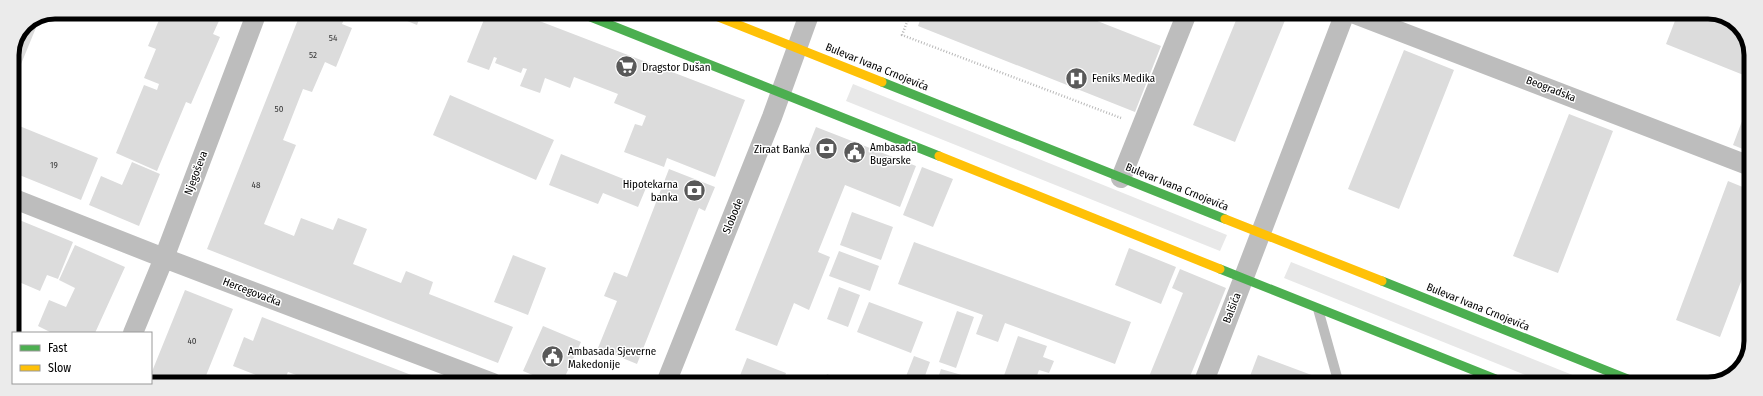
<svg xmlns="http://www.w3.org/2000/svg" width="1763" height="396" viewBox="0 0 1763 396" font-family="'Fira Sans Condensed',sans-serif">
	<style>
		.grass { fill: #e8e8e8 }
		.building { fill: #dcdcdc }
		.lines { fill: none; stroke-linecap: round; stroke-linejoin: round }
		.path { stroke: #b8b8b8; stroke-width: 2.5; stroke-dasharray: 1 2; stroke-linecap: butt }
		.lane { stroke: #bdbdbd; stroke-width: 10 }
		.street { stroke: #bdbdbd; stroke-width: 20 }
		.fast { stroke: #4caf50; stroke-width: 9 }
		.slow { stroke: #ffc107; stroke-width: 9 }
		.labels { text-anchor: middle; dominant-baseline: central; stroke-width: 3; stroke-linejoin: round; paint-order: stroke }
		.number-label { font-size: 9px; fill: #373737 }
		.poi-label { font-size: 11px; fill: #000; stroke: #fff; text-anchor: start }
		.street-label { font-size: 11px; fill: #000; stroke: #fff }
		.rim { fill: none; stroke: #000; stroke-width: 5 }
	</style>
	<rect width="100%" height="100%" fill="#fff"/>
	<path class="grass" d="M853 84 1227 235 1220 251 846 101Z
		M1291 262 1595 384H1548L1284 278Z"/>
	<path class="building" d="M182 12H223L213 34 220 37 191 104 186 102 157 171 116 153 144 85 157 90 159 84 144 78 156 49 148 46 162 13 179 20Z
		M301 12H347L342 24 352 28 336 67 325 62 312 92 303 89 283 140 296 145 264 224 294 236 301 218 333 230 338 218 367 229 353 264 401 283 406 271 433 282 429 294 513 327 498 363 207 249Z
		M385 12H422L417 25Z
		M487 12H516L745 100 715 177 667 158 664 167 624 152 635 124 642 126 646 116 614 103 618 94 574 77 570 88 545 78 540 93 520 86 527 69 523 68 521 73 495 63 497 58 494 57 489 70 467 62Z
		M923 12 1077 13 1161 46 1135 112 918 26Z
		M1239 13H1288L1235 142 1193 125Z
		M1678 13H1717L1740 26 1751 49V78L1666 44Z
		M40 18 12 86V55L25 24Z
		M1404 50 1454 70 1399 209 1348 189Z
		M450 95 554 140 536 180 433 135Z
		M1750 100H1751L1750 152 1733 145Z
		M1569 114 1613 131 1558 273 1513 256Z
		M12 123 98 158 81 200 12 172Z
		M816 127 916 166 900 207 845 185 818 252 830 257 809 310 794 303 777 346 735 330Z
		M561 154 646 188 638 207 603 193 598 204 549 185Z
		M132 162 160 174 139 226 89 205 101 176 122 185Z
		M922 167 953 179 933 227 903 215Z
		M669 169 715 187 705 211 699 208 637 364 598 348 617 301 604 296 614 272 627 277Z
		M1728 181 1750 190V258L1720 337 1676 320Z
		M852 212 893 227 881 260 840 245Z
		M12 217 73 242 58 279 47 275 40 291 12 279V271L16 262 12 261Z
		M914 242 1131 322 1115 364 1005 323 998 342 976 334 983 315 898 284Z
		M75 245 125 267 95 333H50V332L38 326 49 300 66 307 75 288 59 280Z
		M1129 248 1176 267 1161 304 1115 285Z
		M839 251 879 266 870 291 829 276Z
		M513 255 546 268 528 315 494 302Z
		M1180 269 1226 288 1187 384H1146L1183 293 1172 288Z
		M839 287 860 295 848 327 827 319Z
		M185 290 233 309 203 383H151V374Z
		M869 302 923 322 911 353 857 332Z
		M957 311 974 317 956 368 939 362Z
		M262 317 362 356 432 383H318L288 372 283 383H276L233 366 244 337 253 341Z
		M543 326 581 342 562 383H552L523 371Z
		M1018 336 1047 346 1043 357 1054 361 1049 373 1039 370 1034 384H1001Z
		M1258 355 1317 377 1315 384H1247Z
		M914 356 930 362 922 384H903Z
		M747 358 786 373 782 384 737 383Z
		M941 369 965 376 963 384H936Z
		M827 374 849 384H823Z
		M1057 376 1077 383V384H1054Z"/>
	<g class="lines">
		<path class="path" d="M911 12 902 35 1121 118"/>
		<path class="lane" d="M1318 309 1339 384"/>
		<path class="street" d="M1352 13 1750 166
			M1121 178 1187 13
			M12 198 164 258 493 383
			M133 333 164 258 257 12
			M666 383 772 117 810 12
			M1203 384 1345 13"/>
		<path class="fast" d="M578 12 939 156
			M882 82 1225 219
			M1220 269 1508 384
			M1382 281 1640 384"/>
		<path class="slow" d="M706 12 882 82
			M939 156 1220 269
			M1225 219 1382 281"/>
	</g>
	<defs>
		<symbol id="supermarket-disc" viewBox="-11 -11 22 22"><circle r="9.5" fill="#595959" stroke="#fff"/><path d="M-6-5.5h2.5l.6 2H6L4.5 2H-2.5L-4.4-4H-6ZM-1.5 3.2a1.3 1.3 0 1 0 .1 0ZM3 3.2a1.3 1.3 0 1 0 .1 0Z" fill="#fff"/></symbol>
		<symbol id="hospital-disc" viewBox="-11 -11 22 22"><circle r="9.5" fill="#595959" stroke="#fff"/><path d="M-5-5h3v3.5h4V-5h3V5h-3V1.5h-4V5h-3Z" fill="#fff"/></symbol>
		<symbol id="bank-disc" viewBox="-11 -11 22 22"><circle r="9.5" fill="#595959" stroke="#fff"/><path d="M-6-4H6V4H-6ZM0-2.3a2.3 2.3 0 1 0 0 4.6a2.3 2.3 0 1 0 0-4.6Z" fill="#fff"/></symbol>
		<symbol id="civic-disc" viewBox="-11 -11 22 22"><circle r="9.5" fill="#595959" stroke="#fff"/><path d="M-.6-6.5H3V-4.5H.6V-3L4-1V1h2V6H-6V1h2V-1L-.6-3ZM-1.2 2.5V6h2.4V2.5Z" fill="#fff"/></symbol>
	</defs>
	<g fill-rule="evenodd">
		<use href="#supermarket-disc" x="614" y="54" width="25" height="25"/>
		<use href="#hospital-disc" x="1064" y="66" width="25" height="25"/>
		<use href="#bank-disc" x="814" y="136" width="25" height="25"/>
		<use href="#civic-disc" x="842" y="140" width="25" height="25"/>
		<use href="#bank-disc" x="682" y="178" width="25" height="25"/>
		<use href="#civic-disc" x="540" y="344" width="25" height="25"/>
	</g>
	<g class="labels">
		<g class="number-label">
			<text x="333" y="38">54</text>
			<text x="313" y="55">52</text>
			<text x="279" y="109">50</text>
			<text x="54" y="165">19</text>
			<text x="256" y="185">48</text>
			<text x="192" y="341">40</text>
		</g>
		<g class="poi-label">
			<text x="642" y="67">Dragstor Dušan</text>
			<text x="1092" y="78">Feniks Medika</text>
			<text x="870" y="147">Ambasada<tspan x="870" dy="13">Bugarske</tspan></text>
			<text x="810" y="149" text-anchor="end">Ziraat Banka</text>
			<text x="678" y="184" text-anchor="end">Hipotekarna<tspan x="678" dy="13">banka</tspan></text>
			<text x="568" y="351">Ambasada Sjeverne<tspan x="568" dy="13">Makedonije</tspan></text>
		</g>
		<g class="street-label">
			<text transform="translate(877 67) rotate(22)">Bulevar Ivana Crnojevića</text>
			<text transform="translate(1551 89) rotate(21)">Beogradska</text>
			<text transform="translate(196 173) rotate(-69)">Njegoševa</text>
			<text transform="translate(1177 187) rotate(22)">Bulevar Ivana Crnojevića</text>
			<text transform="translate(733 216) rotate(-68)">Slobode</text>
			<text transform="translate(252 292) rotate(21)">Hercegovačka</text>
			<text transform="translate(1478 307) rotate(22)">Bulevar Ivana Crnojevića</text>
			<text transform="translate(1232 308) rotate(-69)">Balšića</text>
		</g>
	</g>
	<path d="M0 0H1763V396H0ZM55 19H1708A36 36 0 0 1 1744 55V341A36 36 0 0 1 1708 377H55A36 36 0 0 1 19 341V55A36 36 0 0 1 55 19Z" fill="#ebebeb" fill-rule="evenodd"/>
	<path class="rim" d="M55 19H1708A36 36 0 0 1 1744 55V341A36 36 0 0 1 1708 377H55A36 36 0 0 1 19 341V55A36 36 0 0 1 55 19Z"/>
	<rect x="12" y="332" width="140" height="52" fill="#ffffff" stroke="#999999"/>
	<rect x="20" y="345" width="20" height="6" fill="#4caf50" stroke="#999999"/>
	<text x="48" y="352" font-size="12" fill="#000000">Fast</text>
	<rect x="20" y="365" width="20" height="6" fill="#ffc107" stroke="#999999"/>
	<text x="48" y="372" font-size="12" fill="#000000">Slow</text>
</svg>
